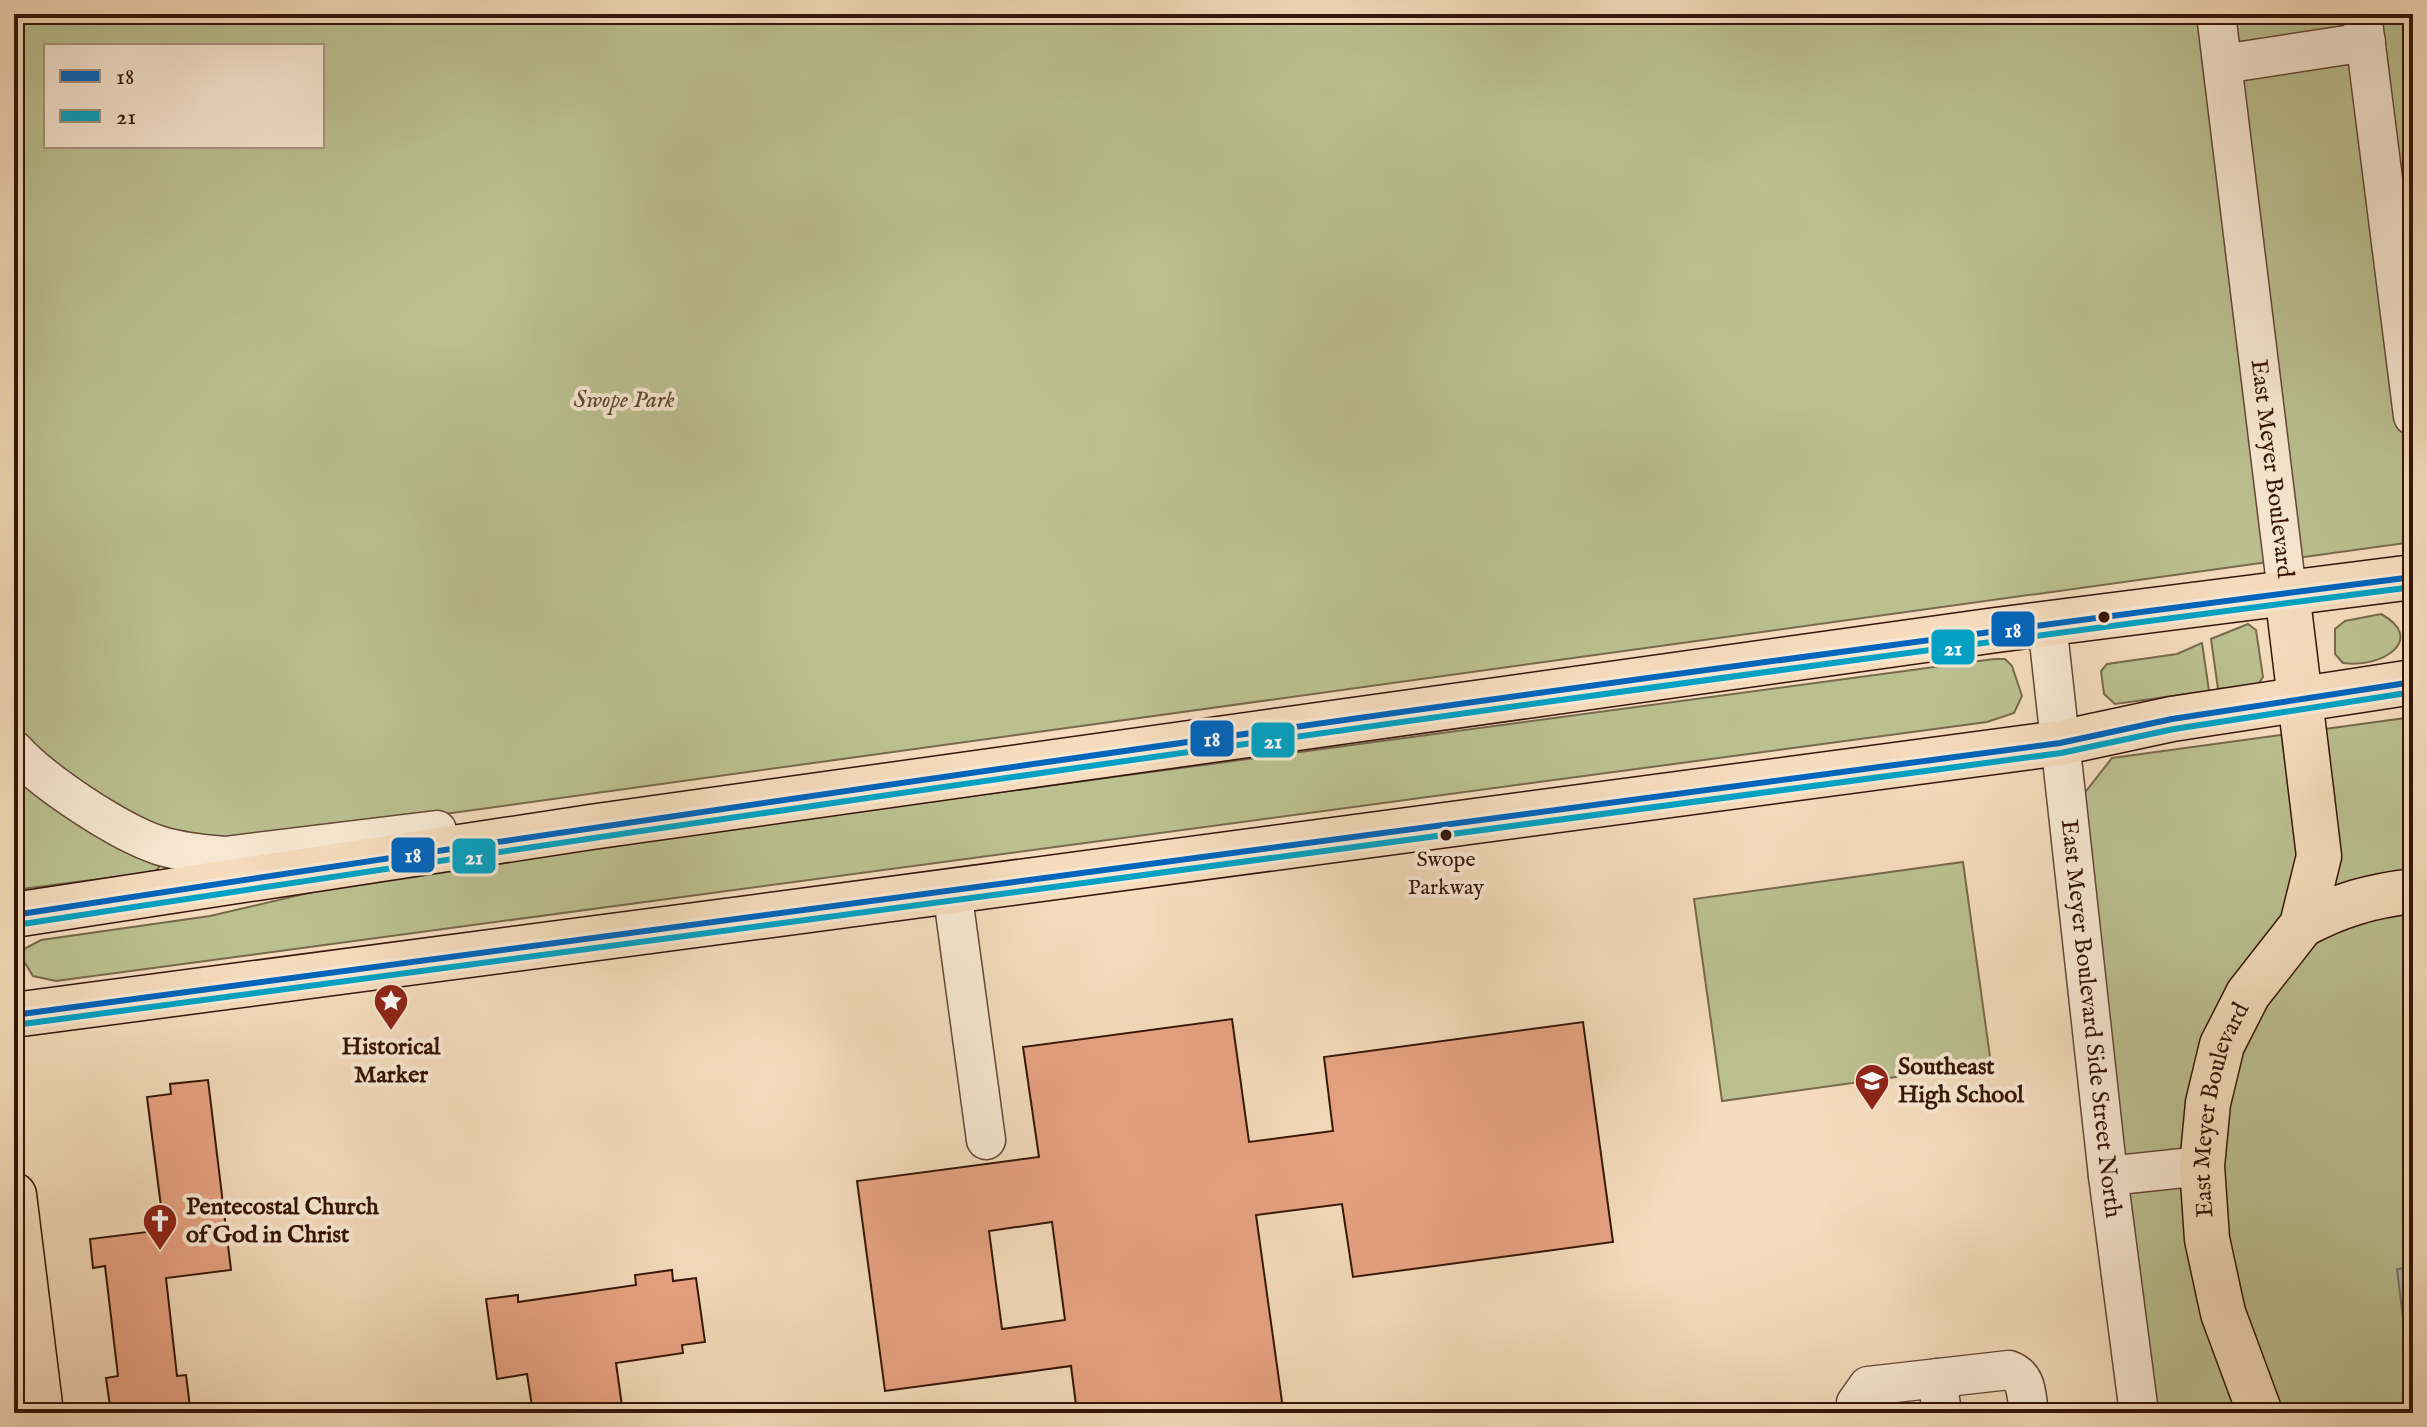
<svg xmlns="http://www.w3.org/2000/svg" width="2427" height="1427" viewBox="0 0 2427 1427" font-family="'IM FELL English',serif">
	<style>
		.green { fill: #bbc091; stroke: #786a4c; stroke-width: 2; fill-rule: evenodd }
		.water { fill: #9cbab5; stroke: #73786f; stroke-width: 2 }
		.building { fill: #e8a382; stroke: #351507; stroke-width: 2; fill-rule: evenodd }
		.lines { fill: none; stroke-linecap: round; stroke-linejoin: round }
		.minor-casing { stroke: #654734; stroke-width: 41 }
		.major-casing { stroke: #351507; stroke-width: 47 }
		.minor { stroke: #f8e8d3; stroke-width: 38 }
		.major { stroke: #f4dcbc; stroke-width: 44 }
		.bus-1-casing { stroke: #f8e8d3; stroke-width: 12 }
		.bus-2-casing { stroke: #f8e8d3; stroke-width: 12 }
		.bus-1 { stroke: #0065bd; stroke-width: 6 }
		.bus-2 { stroke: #03a2c4; stroke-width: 6 }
		.bus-dot { fill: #351507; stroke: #f8e8d3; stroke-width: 3 }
		.labels { text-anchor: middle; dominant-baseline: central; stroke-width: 8; stroke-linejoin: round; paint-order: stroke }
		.bus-label { font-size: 22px; fill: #351507; stroke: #f8e8d3 }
		.park-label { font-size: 24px; font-style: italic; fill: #5d4830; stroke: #f8e8d3 }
		.street-label { font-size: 24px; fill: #351507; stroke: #f8e8d3 }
		.poi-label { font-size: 24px; font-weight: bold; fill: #351507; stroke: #f8e8d3; text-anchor: start }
		.line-badge { stroke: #f8e8d3; stroke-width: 3 }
		.badge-label { font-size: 22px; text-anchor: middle; font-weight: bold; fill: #fff }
	</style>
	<rect width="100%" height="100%" fill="#f4dcbc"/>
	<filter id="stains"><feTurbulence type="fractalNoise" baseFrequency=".0025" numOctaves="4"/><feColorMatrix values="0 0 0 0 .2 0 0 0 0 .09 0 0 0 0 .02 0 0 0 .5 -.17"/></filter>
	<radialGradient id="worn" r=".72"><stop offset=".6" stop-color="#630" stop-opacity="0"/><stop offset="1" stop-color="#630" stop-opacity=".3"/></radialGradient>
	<path class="green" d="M14 14H2413V542L227 844 181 835 153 824 67 775 25 737 14 714ZM46 46H322V146H46Z
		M2381 614C2427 639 2382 669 2343 663L2335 654V629L2345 621Z
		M2248 624 2256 630 2263 677 2258 684 2218 689 2211 639Z
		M2202 643 2209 691 2115 704 2104 694 2101 671 2107 664 2177 654Z
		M1994 659H2005L2012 666 2022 696 2014 713 1987 722 56 981 33 976 22 958 24 949 41 940 210 916 390 874Z
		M2413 717V1413H2146L2083 795 2112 758Z
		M14 779 156 859 159 867 155 872 14 890Z
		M1963 862 1991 1064 1722 1101 1694 899Z"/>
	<path class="water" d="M2413 1267V1400L2397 1269Z"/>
	<path class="building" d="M1232 1019 1249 1142 1333 1131 1324 1057 1583 1022 1613 1242 1353 1277 1342 1204 1256 1215 1283 1409 1250 1413H1077L1071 1366 885 1391 857 1181 1039 1157 1023 1047ZM1052 1222 1065 1320 1002 1329 989 1231Z
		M208 1080 231 1270 166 1278 177 1376 186 1375 190 1407 174 1409 175 1413H111L106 1378 118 1376 105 1266 93 1268 90 1239 164 1230 147 1097 171 1094 170 1084Z
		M672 1270 673 1281 696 1278 705 1342 682 1345 683 1353 616 1363 623 1413H533L527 1374 497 1379 486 1299 518 1295V1302L636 1285 635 1275Z"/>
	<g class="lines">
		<defs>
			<g id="minor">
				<path id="s1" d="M2216 14 2287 592"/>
				<path d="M2362 14 2413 416"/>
				<path d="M2223 64 2366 42"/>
				<path id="s2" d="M2047 623 2108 1176 2139 1413"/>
				<path d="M14 750C43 782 117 831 158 845 180 852 203 854 225 856L437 830"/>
				<path d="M952 890 986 1140"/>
				<path d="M2108 1176 2202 1166"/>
				<path d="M1937 1378 1942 1413"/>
				<path d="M1858 1413 1856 1403 1868 1386 2009 1370C2028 1377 2026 1395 2029 1413"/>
			</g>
			<g id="major">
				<path d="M14 915 591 827 1996 630 2413 577"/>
				<path d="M2302 925C2339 905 2371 896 2413 891"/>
				<path d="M14 1015C696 924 1378 837 2060 743L2172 719 2413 682"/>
				<path d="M14 1195 41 1413"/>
				<path id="s3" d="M2260 1413 2223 1313 2207 1239 2202 1166 2208 1103 2222 1045 2248 994 2302 925 2319 856 2287 592"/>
			</g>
		</defs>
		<use href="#minor" class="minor-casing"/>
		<use href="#major" class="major-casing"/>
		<use href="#minor" class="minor"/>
		<use href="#major" class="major"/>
		<defs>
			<path id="bus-1" d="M14 915C812 793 1612 679 2413 577
				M14 1015 2060 743 2172 719 2413 682"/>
			<path id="bus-2" d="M16 925C813 803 1612 689 2413 587
				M15 1025 2061 753 2174 729 2413 692"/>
		</defs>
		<use href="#bus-1" class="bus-1-casing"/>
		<use href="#bus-2" class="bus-2-casing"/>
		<use href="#bus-1" class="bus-1"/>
		<use href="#bus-2" class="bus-2"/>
	</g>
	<defs>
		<symbol id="sight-pin" viewBox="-11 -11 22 30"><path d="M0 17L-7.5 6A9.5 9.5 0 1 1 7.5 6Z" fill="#8f2418" stroke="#f8e8d3"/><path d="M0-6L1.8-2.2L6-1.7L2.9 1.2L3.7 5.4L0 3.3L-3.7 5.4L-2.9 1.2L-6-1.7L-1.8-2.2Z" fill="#fff"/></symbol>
		<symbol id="school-pin" viewBox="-11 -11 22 30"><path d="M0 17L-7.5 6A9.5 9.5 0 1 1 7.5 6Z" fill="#8f2418" stroke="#f8e8d3"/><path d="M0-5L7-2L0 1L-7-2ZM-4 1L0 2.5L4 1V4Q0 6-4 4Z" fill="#fff"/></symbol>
		<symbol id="church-pin" viewBox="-11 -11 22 30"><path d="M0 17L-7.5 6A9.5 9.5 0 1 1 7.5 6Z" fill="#8f2418" stroke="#f8e8d3"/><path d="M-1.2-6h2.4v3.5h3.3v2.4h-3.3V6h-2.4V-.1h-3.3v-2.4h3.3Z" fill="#fff"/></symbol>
	</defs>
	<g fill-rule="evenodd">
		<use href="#sight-pin" x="371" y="981" width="40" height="54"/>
		<use href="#school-pin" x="1852" y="1061" width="40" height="54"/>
		<use href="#church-pin" x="140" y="1201" width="40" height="54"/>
	</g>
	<g class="bus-dot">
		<circle cx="2104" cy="617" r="7"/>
		<circle cx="1446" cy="835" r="7"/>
	</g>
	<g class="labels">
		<g class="bus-label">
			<text x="1446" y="860">Swope<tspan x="1446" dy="28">Parkway</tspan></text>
		</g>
		<g class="park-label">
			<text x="624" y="400">Swope Park</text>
		</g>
		<g class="street-label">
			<text stroke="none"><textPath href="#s1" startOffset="458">East Meyer Boulevard</textPath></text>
			<text stroke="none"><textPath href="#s2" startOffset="398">East Meyer Boulevard Side Street North</textPath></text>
			<text stroke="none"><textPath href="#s3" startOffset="314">East Meyer Boulevard</textPath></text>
		</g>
		<g class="poi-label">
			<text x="391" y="1047" text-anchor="middle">Historical<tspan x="391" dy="28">Marker</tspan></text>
			<text x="1898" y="1067">Southeast<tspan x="1898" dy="28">High School</tspan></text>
			<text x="186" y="1207">Pentecostal Church<tspan x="186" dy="28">of God in Christ</tspan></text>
		</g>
	</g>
	<g class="line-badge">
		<rect x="1990" y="610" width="46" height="38" rx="8" fill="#0065bd"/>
		<rect x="1930" y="628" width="46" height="38" rx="8" fill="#03a2c4"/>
		<rect x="1189" y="719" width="46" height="39" rx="8" fill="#0065bd"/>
		<rect x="1250" y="721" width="46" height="38" rx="8" fill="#03a2c4"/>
		<rect x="390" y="836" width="46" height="38" rx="8" fill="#0065bd"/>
		<rect x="451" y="837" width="46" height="38" rx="8" fill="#03a2c4"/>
	</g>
	<g class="badge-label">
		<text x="2013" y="637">18</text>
		<text x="1953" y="655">21</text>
		<text x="1212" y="746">18</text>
		<text x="1273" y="748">21</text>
		<text x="413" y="862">18</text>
		<text x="474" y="864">21</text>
	</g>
	<rect width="2427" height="1427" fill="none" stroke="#f4dcbc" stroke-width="48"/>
	<rect x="16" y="16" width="2395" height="1395" fill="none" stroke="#351507" stroke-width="4"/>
	<rect x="24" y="24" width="2379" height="1379" fill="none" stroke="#351507" stroke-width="2"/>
	<rect x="44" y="44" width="280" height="104" fill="#f8e8d3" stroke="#aa9481" stroke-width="2"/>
	<rect x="60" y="70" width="40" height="12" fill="#0065bd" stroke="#aa9481" stroke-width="2"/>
	<text x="116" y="84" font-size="24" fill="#351507">18</text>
	<rect x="60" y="110" width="40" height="12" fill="#03a2c4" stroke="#aa9481" stroke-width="2"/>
	<text x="116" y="124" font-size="24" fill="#351507">21</text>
	<rect width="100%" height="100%" filter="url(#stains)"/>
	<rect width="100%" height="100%" fill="url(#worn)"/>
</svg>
